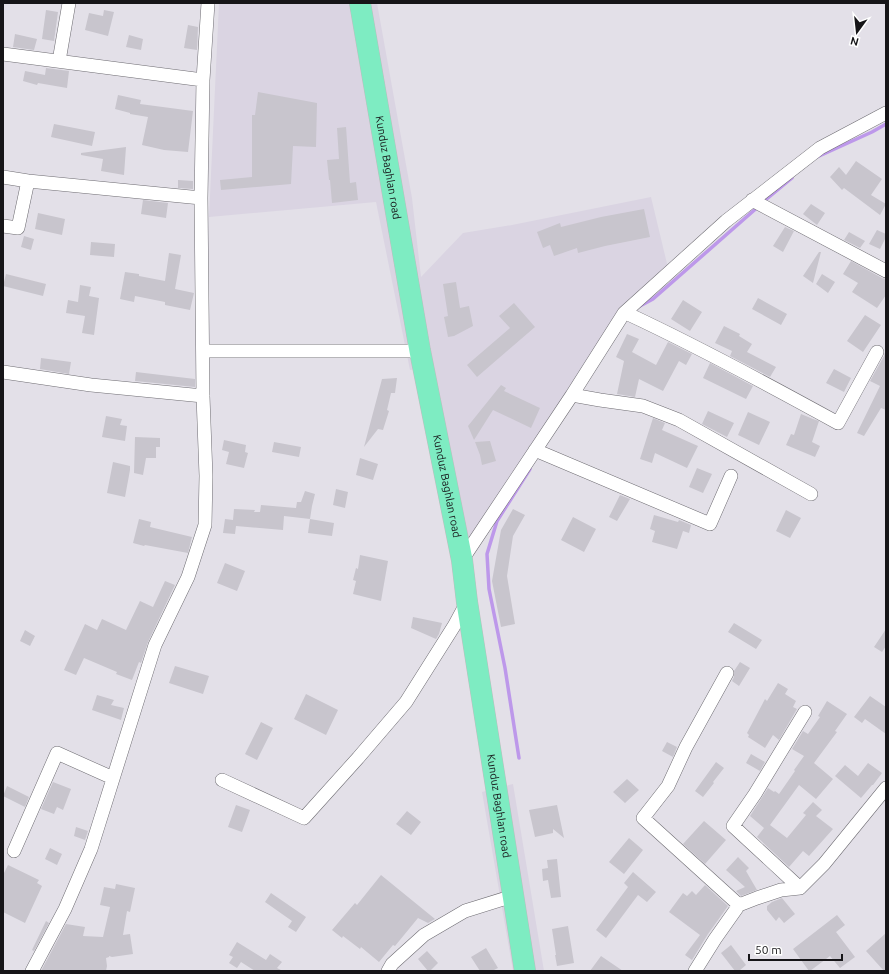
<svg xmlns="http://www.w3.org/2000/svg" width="889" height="974" viewBox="0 0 889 974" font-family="Ubuntu,sans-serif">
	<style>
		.built { fill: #dad4e2 }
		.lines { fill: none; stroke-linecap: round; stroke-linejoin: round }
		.stream { stroke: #bd98ea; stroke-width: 3.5 }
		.building { fill: #c8c5cd }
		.minor-casing { stroke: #6e6c72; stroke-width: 14 }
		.trunk-casing { stroke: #bebdbe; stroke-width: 22 }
		.minor { stroke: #fff; stroke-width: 13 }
		.trunk { stroke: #7eecc2; stroke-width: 21 }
		.labels { text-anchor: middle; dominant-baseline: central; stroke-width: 3.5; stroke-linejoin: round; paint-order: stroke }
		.street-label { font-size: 11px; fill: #161518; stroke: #fff }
	</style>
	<rect width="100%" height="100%" fill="#e3e0e8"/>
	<path class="built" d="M219 3H377L412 198 421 277 463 233 512 225 651 197 669 272 644 292 456 562 419 369 410 370 376 202 209 217Z
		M513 784 544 971H513L482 792Z"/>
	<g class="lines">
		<path class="stream" d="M817 157 872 132 886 124
			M763 202 792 178
			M640 306 653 299 759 206
			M519 758 505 668 489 589 487 554 497 521 530 469"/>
	</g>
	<path class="building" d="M46 10 58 12 54 41 42 39Z
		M104 10 114 12 108 36 85 30 89 13 103 16Z
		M188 25 198 27 197 50 184 48Z
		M15 34 37 39 34 50 13 47Z
		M129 35 143 39 141 50 126 47Z
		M46 68 69 71 67 88 38 83 37 85 23 81 25 71 45 75Z
		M258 92 317 103 316 147 293 146 291 184 221 190 220 180 252 177V115H255Z
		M118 95 141 100 140 104 193 111 188 152 164 150 142 145 148 117 130 114V113L115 109Z
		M54 124 95 132 92 146 51 137Z
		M346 127 350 183 356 182 358 200 332 203 330 180H329L327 160 339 159 337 128Z
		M126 147 124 175 101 171 103 159 81 155V153Z
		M856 161 882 179 871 195 886 204 880 215 844 188 842 190 830 177 839 167 846 175Z
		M178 180 193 181V189L178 188Z
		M143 200 168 203 166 218 141 214Z
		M811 204 825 213 817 225 803 214Z
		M644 209 650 237 605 246 578 253 577 248 554 256 550 245 543 248 537 232 560 223 561 227 601 217Z
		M38 213 65 219 62 235 35 229Z
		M785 227 794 231 783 252 773 246Z
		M877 230 886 234V237L880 249 869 244Z
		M849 232 865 241 860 248 844 240Z
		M24 236 34 239 31 250 21 247Z
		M91 242 115 244 114 257 90 255Z
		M819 252H821L813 283 803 276Z
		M169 253 181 255 175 289 194 293 190 310 165 305V302L135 296 134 302 120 299 125 272 139 274V276L165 281Z
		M851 261 882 278 886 279V295L877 308 852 292 858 283 843 274Z
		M6 274 46 284 43 296 3 286Z
		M822 274 835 282 828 293 816 284Z
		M456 282 460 308 469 306 473 326 454 336 448 337 444 317 448 316 443 284Z
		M80 285 91 287 89 296 99 298 94 335 82 333 85 316 66 313 68 300 78 302Z
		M758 298 787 314 781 325 752 309Z
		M683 300 702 312 690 331 671 319Z
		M514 303 535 327 477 377 467 365 510 328 499 316Z
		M865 315 881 325 863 352 847 341Z
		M724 326 740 334 739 336 752 344 747 352 776 367 770 377 730 356 732 351 715 343Z
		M627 334 639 339 632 352 656 365 668 342 692 354 686 365 679 361 663 391 639 379 635 397 617 394 624 361 616 357Z
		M886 349V410L881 408 864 436 857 433 880 386 870 381 884 356Z
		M41 358 71 362 69 374 40 369Z
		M710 363 753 386 746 399 703 378Z
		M834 369 851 378 844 392 826 383Z
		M136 372 195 379V387L135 381Z
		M397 378 395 393H391L387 410 389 411 383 430 378 429 364 447 382 379Z
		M501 385 506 388 504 391 540 408 531 428 493 410 474 440 468 426Z
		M708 411 734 423 727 437 702 424Z
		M748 412 770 422 759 445 738 435Z
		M801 414 813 419 819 421 812 442 820 446 815 457 786 445 791 434 794 435Z
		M106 416 122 419 120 425 127 426 125 441 102 437Z
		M653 418 665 423 662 430 698 446 687 468 655 453 652 463 640 459Z
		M135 437 160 438V447H156V458H146L143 475 134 473Z
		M224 440 246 445 245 452 248 453 244 468 226 464 229 452 222 450Z
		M490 441 496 461 482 465 480 455 475 442Z
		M274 442 301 447 299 457 272 452Z
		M360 458 378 464 373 480 356 475Z
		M113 462 130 466V470L125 497 107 493Z
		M697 468 712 474 703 493 689 487Z
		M336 489 348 492 345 508 333 505Z
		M305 491 315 494 312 506 310 519 284 516 283 530 236 526 235 534 223 533 225 519 233 520 234 509 255 510 254 512H260L261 505 296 508 297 502H301Z
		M620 495 630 499 617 521 609 517Z
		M513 509 525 515 513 536 507 576 515 624 501 627 492 581 501 530Z
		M786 510 801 518 790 538 776 531Z
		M654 515 678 522 679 520 691 525 689 533 683 531 677 549 652 542 655 531 650 529Z
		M573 517 596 529 584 552 561 540Z
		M139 519 151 522 150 527 192 537 188 553 145 545 144 546 133 543Z
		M310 519 334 523 332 536 308 533Z
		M360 555 388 561 381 601 353 594 356 581 353 580 356 568 358 569Z
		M225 563 245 571 237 591 217 583Z
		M165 581 175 585 148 642 141 663 139 662 132 680 116 674 117 672 84 658 76 675 64 670 85 624 97 630 102 619 126 630 140 601 153 607Z
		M413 617 442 623 439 634 436 639 411 628Z
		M734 623 762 640 756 649 728 632Z
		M886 629V646L882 652 874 647Z
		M25 630 35 636 30 646 20 641Z
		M740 662 750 668 739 686 732 681 734 677V671Z
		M175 666 209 676 203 694 169 683Z
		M778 683 788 689 785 694 796 701 793 707 797 709 779 740 773 735 765 748 748 737 749 735 747 733 765 699 767 701Z
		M306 694 338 710 326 735 294 719Z
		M97 695 114 700 111 705 124 708 121 720 92 710Z
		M870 696 886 707V734L865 719 862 723 854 717Z
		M827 701 847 714 835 731 837 732 814 763 833 779 816 799 799 785 770 825 787 838 806 815 803 813 813 802 822 810 816 816 833 829 809 856 803 851 789 867 757 837 764 828 750 816 768 788 774 792 775 791 779 794 795 771 794 770 804 756 792 749 803 731 808 734 820 717 818 716Z
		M261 722 273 728 257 760 245 754Z
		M667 742 677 747 673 757 662 751Z
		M751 754 765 762 760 771 746 763Z
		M716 762 724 768 713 782 714 783 703 797 695 791Z
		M868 763 882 773 873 785H872L861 798 835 776 845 765 858 776Z
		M627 779 639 790 625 803 613 792Z
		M53 782 71 789 63 810 57 807 54 814 41 809Z
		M7 786 29 797 25 807 3 796Z
		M236 805 250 810 242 832 228 827Z
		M557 805 564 838 553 829V833L535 837 529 810Z
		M407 811 421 822 411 835 396 824Z
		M704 821 726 840 705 864 683 844Z
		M76 827 88 831 85 840 74 836Z
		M629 838 643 850 624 874 609 862Z
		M50 848 62 854 57 865 45 859Z
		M738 857 749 868 746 871 757 890 741 896 736 891 745 887 726 870Z
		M557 859 561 897 551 898 548 880 543 881 542 869 548 868 547 860Z
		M8 865 39 880 37 883 42 886 25 923 3 912V875Z
		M633 872 656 892 647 902 638 895 606 938 596 930 628 887 624 883Z
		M381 875 435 919 428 923 418 918 395 946 393 945 379 962 361 947 360 949 343 936 342 938 332 930 355 903 357 905Z
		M116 884 135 888 130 912 127 911 123 935 130 934 133 954 112 957 109 956V957L106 958 107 966 106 971H41L66 924 85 927 83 936 103 937 110 907 100 905 104 887 115 889Z
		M705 885 728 906 708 934 692 960 685 955 700 935 669 912 683 893 687 896 692 891 696 895Z
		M271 893 306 917 296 932 288 927 292 921 265 902Z
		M782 898 795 914 784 923 779 917 776 921 767 910V906L772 902Z
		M837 915 845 925 836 932 855 957 840 968 830 956 810 971H809L793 949Z
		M46 921 49 923 34 951 32 950Z
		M568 926 574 963 557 966 555 955H556L552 929Z
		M886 933V971H884L866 951Z
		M237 942 266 960 270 954 282 962 277 968 283 971H255L241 962 237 968 229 963 233 957 229 955Z
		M731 945 746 965 739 971H735L721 953Z
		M486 948 498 968 492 971H480L471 957Z
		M427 951 438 963 430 971H428L418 959Z
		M601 956 623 971H590Z"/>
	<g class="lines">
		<defs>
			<path id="minor" d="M3 54 203 80
				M59 61 69 3
				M3 177 28 181 201 198
				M752 200 886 271
				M3 226 18 228 28 181
				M624 313 628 314C699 347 769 385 838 423L877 352
				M203 351H420
				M3 372 91 385 203 396
				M572 395 600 400 643 406 679 420 811 494
				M535 450 710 524 731 476
				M462 560 572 395 624 313 726 221 820 148 886 113
				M727 673 686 747 668 786 643 818 739 905
				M222 780 304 818 358 758 406 702 454 626 467 602
				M14 851 57 753 113 778
				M800 888 733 826 755 794 805 712
				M32 971 65 909 91 849 155 645 188 577 205 525 206 476 203 396 201 198 203 80 208 3
				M388 971 392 964 424 935 465 911 513 896
				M695 971 715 939 739 905 757 898 781 890 800 888 824 864 886 788"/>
			<g id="trunk">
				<path id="s1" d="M360 3 420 351 462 560 467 602 525 971"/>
			</g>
		</defs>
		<use href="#minor" class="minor-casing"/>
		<use href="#trunk" class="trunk-casing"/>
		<use href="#minor" class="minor"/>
		<use href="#trunk" class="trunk"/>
	</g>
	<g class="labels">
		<g class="street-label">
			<text stroke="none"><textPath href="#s1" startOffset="167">Kunduz Baghlan road</textPath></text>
			<text stroke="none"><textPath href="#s1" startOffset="491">Kunduz Baghlan road</textPath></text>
			<text stroke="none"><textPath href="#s1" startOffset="815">Kunduz Baghlan road</textPath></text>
		</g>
	</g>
	<rect width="889" height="974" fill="none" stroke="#161518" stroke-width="8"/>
	<g transform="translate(857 32) rotate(195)" stroke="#ffffff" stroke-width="3" paint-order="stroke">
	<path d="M0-3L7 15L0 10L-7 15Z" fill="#161518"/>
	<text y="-6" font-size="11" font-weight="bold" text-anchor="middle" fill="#161518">N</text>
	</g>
	<path d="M749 954v6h93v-6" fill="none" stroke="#161518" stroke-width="2"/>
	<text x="755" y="954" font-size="12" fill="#161518" stroke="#ffffff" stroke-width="3" paint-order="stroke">50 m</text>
</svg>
